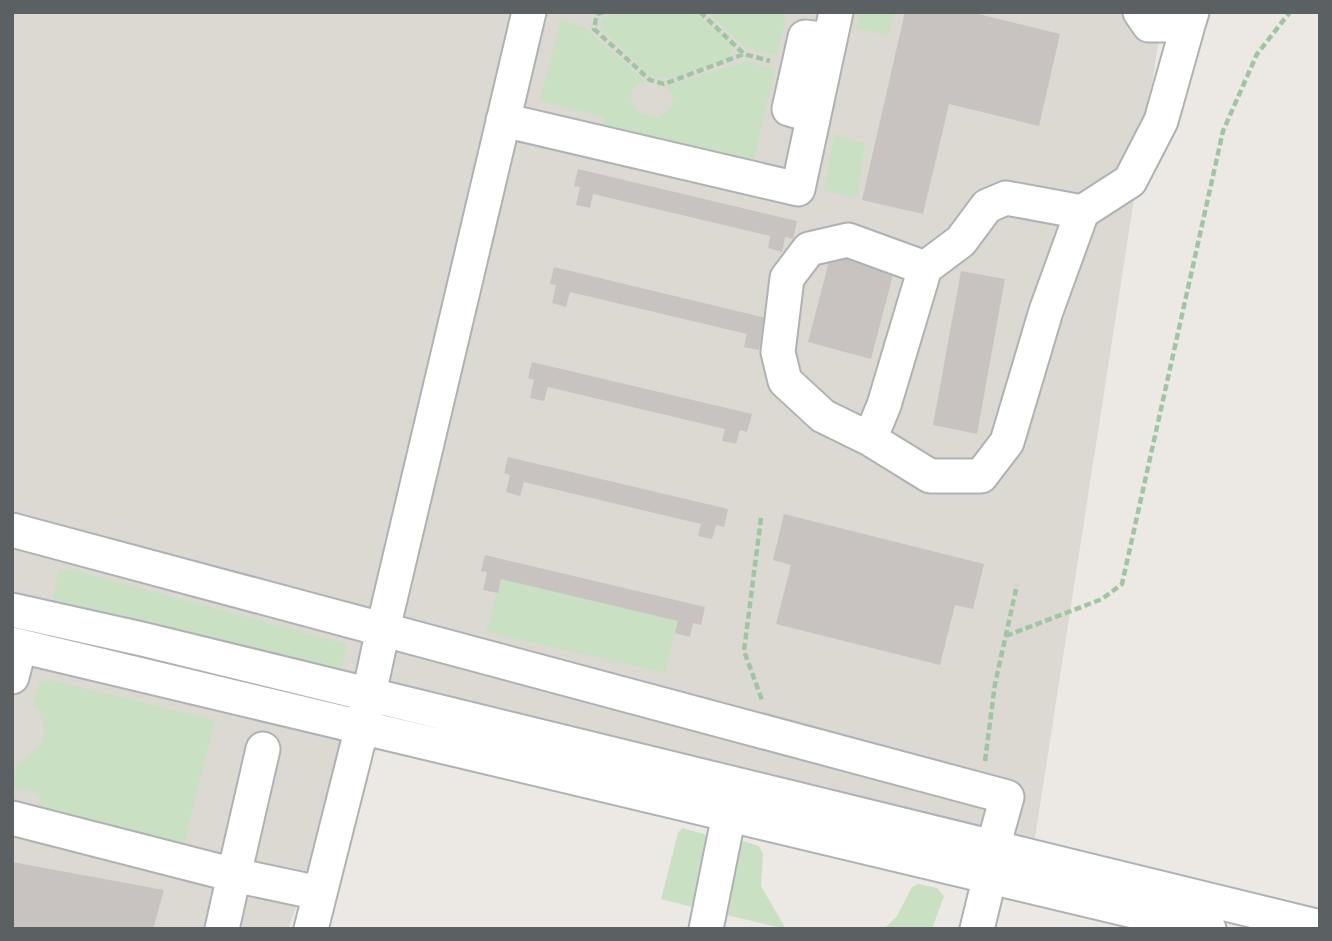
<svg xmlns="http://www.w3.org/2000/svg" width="1332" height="941" viewBox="0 0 1332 941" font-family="'Titillium Web',sans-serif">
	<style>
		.education { fill: #dcd8d2 }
		.green { fill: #c9e1c2 }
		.building { fill: #c8c3c0 }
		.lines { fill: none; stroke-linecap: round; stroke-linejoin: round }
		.minor-casing { stroke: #afb2b4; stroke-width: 37 }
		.path { stroke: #9fc6a3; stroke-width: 4.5; stroke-dasharray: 7 3.5; stroke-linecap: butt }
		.minor { stroke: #fff; stroke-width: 33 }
	</style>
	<rect width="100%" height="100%" fill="#ece8e3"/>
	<path class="education" d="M12 12H1163L1032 857 362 727 288 929H12Z"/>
	<path class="green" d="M621 12H693L732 45 730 58 669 79 650 76 600 28 602 18Z
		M707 12H787L777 56 746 48Z
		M859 12H894L888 36 855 28Z
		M561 19 584 27 645 81 633 88 631 100 637 112 658 118 672 107 673 96 666 86 747 61 775 70 754 160 603 126V117L540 101Z
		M834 134 865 143 857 198 824 191Z
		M69 569 347 644 339 679 59 612 53 600 58 571Z
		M501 579 678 621 665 673 486 632Z
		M51 680 215 720 183 847 39 814 40 794 12 787 17 764C46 750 51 727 33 702L40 682Z
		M682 828 704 834 708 840 692 907 661 899 678 833Z
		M743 841 759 846 763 854 761 886 786 929 722 914 736 845Z
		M918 884 937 888 944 896 932 929H884L897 916 912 887Z"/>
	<path class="building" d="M905 12H970L1060 34 1039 126 949 104 923 214 862 200Z
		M578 169 797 221 793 239 785 237 782 252 768 248 770 236 593 194 590 208 576 205 580 187 574 186Z
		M831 254 894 271 871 359 808 342Z
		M554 267 774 320 770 337 762 336 759 350 744 347 747 334 570 292 566 307 552 303 556 285 550 284Z
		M961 271 1005 279 977 434 933 425Z
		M532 362 752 414 747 432 740 430 736 444 722 441 725 429 548 387 544 401 530 398 534 380 528 378Z
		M508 457 728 509 724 527 716 525 712 539 698 536 701 524 524 482 520 496 506 492 510 475 504 473Z
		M784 514 984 564 973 609 955 605 940 665 776 624 791 565 773 560Z
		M485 555 705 607 701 625 693 623 690 637 675 633 678 621 501 579 498 593 483 590 487 572 481 571Z
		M12 862 164 890 153 929H12Z"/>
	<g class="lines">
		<defs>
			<path id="minor" d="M1140 12 1149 25H1188L1192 12
				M813 116 789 109 805 37 830 40
				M503 120 798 189 836 12
				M1082 212 1006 198 987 206 961 241 925 268 884 405 870 439 930 476H981L1007 442 1046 311 1082 212 1130 181 1161 121 1188 25
				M870 439 823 416 785 381 778 352 787 278 809 249 848 240 925 268
				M12 530 1007 797 993 847
				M12 610 142 639 1320 927
				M12 644 1209 929
				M12 677 20 646
				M263 749 234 875 319 893
				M12 818 234 875 222 929
				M311 929 362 727 383 629 529 12
				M706 929 729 814
				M977 929 990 876"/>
		</defs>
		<use href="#minor" class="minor-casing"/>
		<path class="path" d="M603 12 597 14 594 29 650 80 664 84 744 54
			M700 12 744 54 770 61
			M761 518 744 651 762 700
			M1006 636 1102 599 1122 584 1223 131 1257 54 1290 12
			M985 761 995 684 1017 585"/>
		<use href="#minor" class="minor"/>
	</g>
	<rect width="1332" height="941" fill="none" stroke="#5b6062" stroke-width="28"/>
</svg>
